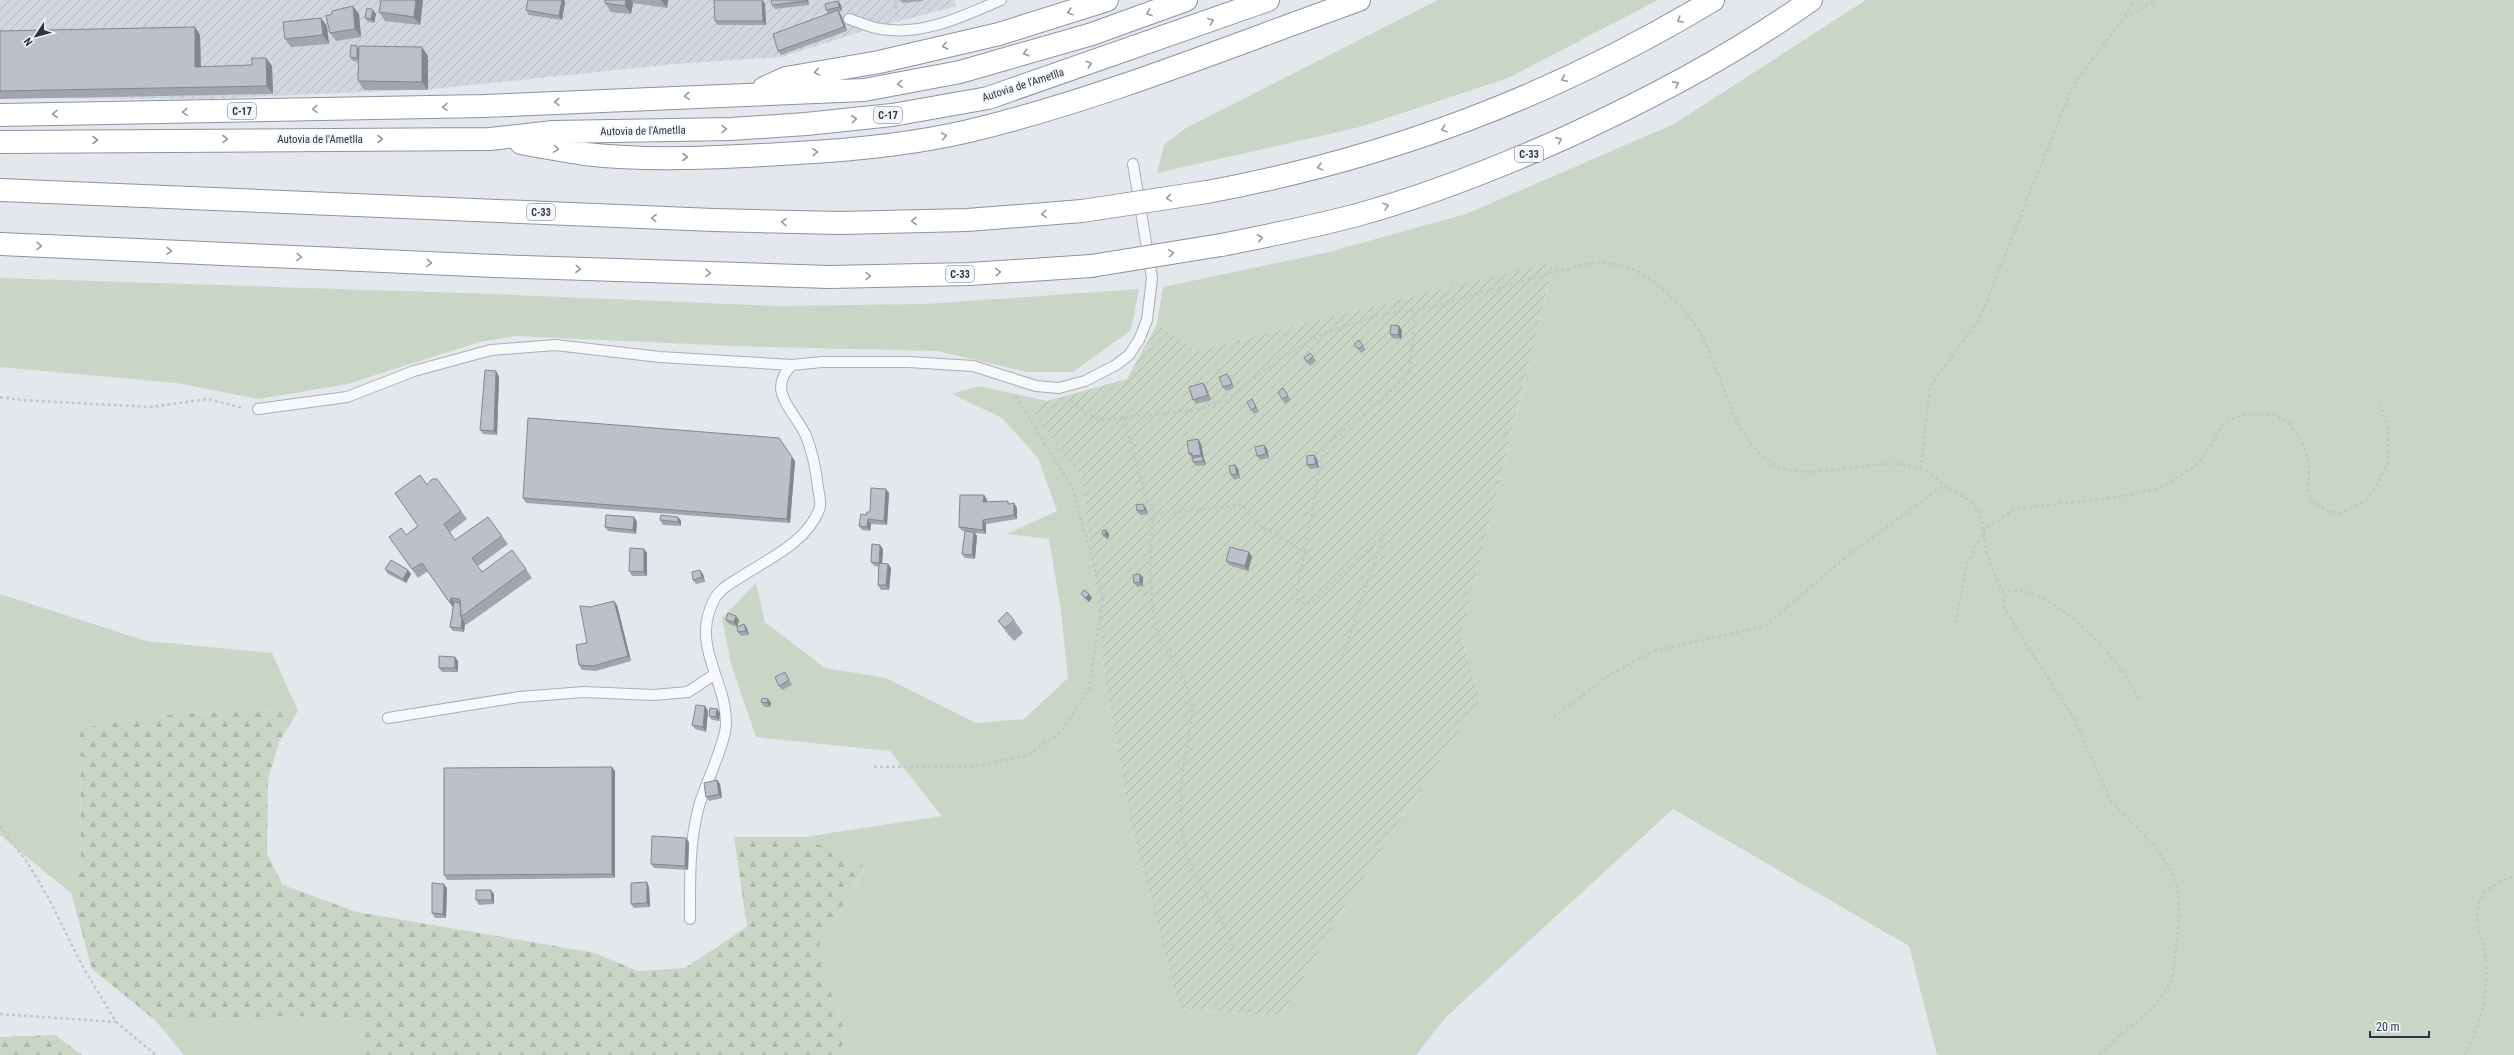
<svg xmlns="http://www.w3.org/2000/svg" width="2514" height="1055" viewBox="0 0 2514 1055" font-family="'Roboto Condensed',sans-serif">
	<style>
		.industrial { fill: url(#industrial-furrows) }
		.green { fill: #c9d6c5 }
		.forest { fill: url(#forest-firs) }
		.garden { fill: url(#garden-furrows) }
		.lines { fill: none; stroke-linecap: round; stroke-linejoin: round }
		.service-casing { stroke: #a9aeb7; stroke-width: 12 }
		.trunk-casing { stroke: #8b94a3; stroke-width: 24 }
		.motorway-casing { stroke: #8b94a3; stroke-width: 24 }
		.path { stroke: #c2c5cb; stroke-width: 2.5; stroke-dasharray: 3 3; stroke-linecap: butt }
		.service { stroke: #f7f8fa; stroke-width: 10 }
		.trunk { stroke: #fff; stroke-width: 22 }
		.motorway { stroke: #fff; stroke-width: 22 }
		.motorway-bridge-casing { stroke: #8b94a3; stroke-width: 24; stroke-linecap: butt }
		.motorway-bridge { stroke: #fff; stroke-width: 22 }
		.wall { fill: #a1a5ae }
		.shaded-wall { fill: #83868d }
		.building { fill: #bbc0ca; stroke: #83868d }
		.oneway { stroke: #959aa2 }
		.labels { text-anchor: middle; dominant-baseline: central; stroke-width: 4; stroke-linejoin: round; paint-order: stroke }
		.shield { fill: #f4f6f9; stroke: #676e7b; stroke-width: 1 }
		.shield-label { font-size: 10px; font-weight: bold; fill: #2b3445 }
		.street-label { font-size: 11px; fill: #2b3445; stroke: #f4f6f9 }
	</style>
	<defs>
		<pattern id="industrial-furrows" width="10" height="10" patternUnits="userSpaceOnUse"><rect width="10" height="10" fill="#d2d6de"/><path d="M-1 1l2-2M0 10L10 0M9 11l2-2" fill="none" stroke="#b4b8c0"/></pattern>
		<pattern id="forest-firs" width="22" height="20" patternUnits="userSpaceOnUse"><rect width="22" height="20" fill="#c9d6c5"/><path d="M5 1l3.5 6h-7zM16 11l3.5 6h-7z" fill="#adb8ab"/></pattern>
		<pattern id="garden-furrows" width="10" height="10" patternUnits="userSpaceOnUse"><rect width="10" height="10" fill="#c9d6c5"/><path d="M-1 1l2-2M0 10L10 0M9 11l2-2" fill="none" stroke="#adb8ab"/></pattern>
	</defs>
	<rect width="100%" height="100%" fill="#e4e7ec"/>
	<path class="industrial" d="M0 0H954L956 6 870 29 781 57 675 64 432 89 202 99 0 98Z"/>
	<path class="green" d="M1438 0H1658L1508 78 1360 127 1157 173 1164 145 1186 128Z
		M1866 0H2514V1055H1937L1909 946 1673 809 1445 1018 1416 1055H836L847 1038 816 951 865 869 804 837 942 816 890 751 756 737 731 664 722 618 756 583 765 622 825 668 886 678 976 723 1024 719 1068 678 1061 611 1049 539 1007 534 1057 511 1038 458 1002 418 952 394 979 386 1047 401 1034 411 1082 480 1106 685 1130 821 1179 1008 1281 1016 1349 899 1480 699 1461 636 1554 263 1385 303 1196 351 1157 324 1163 287 1329 252 1466 214 1674 124Z
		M0 278 492 294 778 306 927 304 1139 289 1131 330 1073 372H1027L938 351 735 346 515 336 480 342 347 384 259 399 177 383 0 367Z
		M0 594 146 641 272 653 298 711 180 713 80 728 81 863 71 893 0 835Z
		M289 1016 365 1019 358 1055H184L156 1021Z"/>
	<path class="forest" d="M298 711 279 742 268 780 267 854 283 885 357 912 595 953 638 971 685 968 747 927 734 837H804L865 868 816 951 847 1038 836 1055H358L365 1019 289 1016 156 1021 92 969 71 893 81 863 80 728 180 713Z
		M55 1035 82 1055H0V1037Z"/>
	<path class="garden" d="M1554 262 1461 636 1480 699 1349 899 1281 1016 1179 1008 1130 821 1106 685 1082 480 1033 411 1047 401 1127 379 1157 324 1196 351 1385 303Z"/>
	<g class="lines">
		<defs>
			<path id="service" d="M849 19C859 22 871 28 881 29 924 36 963 16 1001 0
				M258 409 347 397 414 371 491 350 555 345 660 357 792 365 822 362H908L973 366 1036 386 1059 388 1085 381 1116 365 1129 355 1139 340 1147 320 1152 278 1133 164
				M388 718 519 697 584 692 653 695 688 692 715 674
				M690 919C690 881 689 842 699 806 705 785 725 744 726 725 727 678 689 646 715 598 720 589 731 583 739 578 768 559 806 543 819 510 822 504 819 494 818 488 816 470 813 453 806 436 795 411 765 391 792 365"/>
			<path id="trunk" d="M764 88 786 78 879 62 999 34 1107 0
				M0 115 484 106 864 90 960 72 1092 34 1186 0
				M0 142 490 139 553 132 731 129 806 124 892 115 988 98 1268 0
				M521 143C542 147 563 151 585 154 654 162 727 157 797 153 854 150 913 144 969 131 1102 99 1230 46 1359 0"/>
			<path id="motorway" d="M0 190 713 220 840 223 967 220 1082 211
				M1207 192C1389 158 1554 96 1713 0
				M0 244 495 266 829 277 970 274 1091 266
				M1221 245C1267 236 1312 227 1357 215 1430 195 1500 167 1569 136 1654 97 1735 54 1811 0"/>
		</defs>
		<use href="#service" class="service-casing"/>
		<use href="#trunk" class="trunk-casing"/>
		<use href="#motorway" class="motorway-casing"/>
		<path class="path" d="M895 0 897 15
			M2125 16 2134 0
			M0 397 21 400 151 407 208 399 243 408
			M1071 401 1086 413 1102 420 1196 410 1227 399 1287 354 1324 333 1386 313 1415 311 1580 265C1610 259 1636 266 1659 286 1675 300 1691 316 1701 335 1723 375 1728 422 1761 455 1798 493 1873 452 1919 468 1930 472 1940 482 1950 489 1957 494 1969 499 1975 506 1985 517 1983 537 1986 550 1990 567 1998 581 2005 596
			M1124 418 1148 503 1155 514C1147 534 1150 613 1158 634 1167 655 1184 673 1190 696 1196 717 1188 737 1185 758 1181 781 1180 808 1182 831 1186 871 1214 903 1230 938L1232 951
			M1921 469 1930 386 1980 318 2072 87 2124 17 2157 0
			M1155 514 1242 505 1258 525 1305 552 1295 595 1296 599 1305 604 1313 601 1384 535 1358 609 1344 655
			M1305 552 1322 454 1326 445 1387 395 1410 370 1415 311
			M1956 623 1966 566 1984 530 2015 509 2111 498 2153 490 2166 484 2194 467 2203 457 2224 423 2243 414 2275 415 2288 422 2302 441 2306 452 2309 468 2308 490 2312 501 2328 511 2340 513 2351 509 2366 500 2375 489 2388 462V428L2380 404
			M1554 717 1609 675 1654 651 1765 626 1847 556 1944 485
			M874 767 976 766 1029 755 1062 731 1089 689 1103 598 1072 487 1014 394
			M0 826 27 862 48 897 83 967 116 1022 156 1055
			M0 1014 116 1022
			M2100 1055 2119 1036 2152 1009 2166 990 2172 978 2179 920 2178 887 2170 869 2154 845 2111 801 2074 719 2011 620C2006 609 1998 600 2010 591 2049 582 2130 667 2139 702
			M2464 1055C2481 1027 2488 993 2486 961 2484 942 2471 915 2481 897 2487 887 2504 881 2514 875"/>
		<use href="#service" class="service"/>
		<use href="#trunk" class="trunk"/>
		<use href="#motorway" class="motorway"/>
		<defs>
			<path id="motorway-bridge" d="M1082 211 1207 192
				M1091 266 1221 245"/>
		</defs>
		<use href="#motorway-bridge" class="motorway-bridge-casing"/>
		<use href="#motorway-bridge" class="motorway-bridge"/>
	</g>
	<path class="wall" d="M381 0H423L420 25 385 21 379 12Z
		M528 0H564L565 2 562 20 529 15 526 10Z
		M605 0H668L667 8 633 3 631 14 611 12 605 3Z
		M713 0H763L765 4 766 25H718L715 21 714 1Z
		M808 0 809 5 775 9 772 5Z
		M900 0H923V1L902 3Z
		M838 1 841 5 842 11 839 12 841 15 847 31 781 55 778 51 829 14 826 10Z
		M359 14 361 37 336 41 330 33Z
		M376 14 374 23 368 22 365 18Z
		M327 26 329 44 291 47 285 39Z
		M195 27 200 35 201 67 252 65 266 58 272 66 273 94 0 99V31Z
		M359 49 428 56V90H364L358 81 359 62 353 61 350 57Z
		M1399 326 1402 331 1401 339 1392 338 1390 334Z
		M1359 340 1366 350 1361 353 1354 344Z
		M1313 356 1316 361 1310 366 1304 358Z
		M499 376 497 435 483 434 480 430Z
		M1230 378 1234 388 1226 391 1223 387Z
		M1206 387 1211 400 1196 404 1193 400Z
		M1283 388 1291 400 1285 404 1278 392Z
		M1252 399 1259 411 1254 414 1251 410Z
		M1198 439 1201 444 1204 459 1205 461 1206 465 1196 466 1193 462V458H1192L1189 454Z
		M1264 445 1267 449 1269 458 1260 460 1257 456Z
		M1314 455 1317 459 1319 468 1310 469 1307 465Z
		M795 461 790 523 526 503 523 498Z
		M1235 465 1238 469 1240 478 1234 480 1231 475Z
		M427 485 461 511 467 519 450 532 455 540 488 517 508 544 478 566 482 572 526 569 532 578 466 625 465 623 464 632 453 631 450 627 453 607 428 571 418 578 389 537 406 535 418 526Z
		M889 493 887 525 871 524 870 531 862 530 859 526 866 515Z
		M984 495 987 500V502L1010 504 1017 508V519L986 524V534L975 533 977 536 975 559 965 558 962 554 965 531H962L959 527Z
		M1146 508 1148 514 1140 515 1137 511Z
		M634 517 637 522 636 534 608 531 605 527Z
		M678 517 681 521V526L663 525 660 520Z
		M1102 534H1109L1108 539 1105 538Z
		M644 549 647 553V576H632L629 571Z
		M883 549 882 563 888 564 891 568 889 590H881L878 585 879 567 874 566 871 562Z
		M1249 552 1252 557 1248 571 1229 565 1226 561Z
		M385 569 408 570 411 574 406 583 388 574Z
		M700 570 703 574 705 582 696 584 693 580Z
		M1140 574 1143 578V586L1137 587 1134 583Z
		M1081 594H1089L1092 598 1089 602 1084 598Z
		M617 605 631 661 596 671 582 670 579 665 587 643 590 607Z
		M726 620H739L737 627 729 624Z
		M1014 620 1023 633 1014 641 1007 633 998 621Z
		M747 628 749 635 741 636 738 632Z
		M455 657 458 661V672H442L439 668Z
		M785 672 792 685 782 690 779 686Z
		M768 699 771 703 770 707H764L761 702Z
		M705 706 708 711 706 732 695 729 692 725Z
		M717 709 720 713 719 721 712 720 709 716Z
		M615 771V878L447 880 444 875Z
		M717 780 720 784 722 798 709 801 706 797Z
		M689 842 688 870 654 868 651 864Z
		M647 882 649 887 650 907 634 908 631 904Z
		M447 888 446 918H435L432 913Z
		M494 894V904L479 905 476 900Z"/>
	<path class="shaded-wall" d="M416 0H423L420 25 414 17Z
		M562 0H564L565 2 562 20 559 16Z
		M626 0H631L633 3 631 14 625 6Z
		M661 0H668L667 8Z
		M762 0 765 4 766 25 763 21Z
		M806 0H808L809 5 806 1Z
		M838 1 841 5 842 11 839 7Z
		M353 6 359 14 361 37 355 29Z
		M373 10 376 14 374 23 371 19Z
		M838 10 841 15 847 31 844 27Z
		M321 18 327 26 329 44 323 35Z
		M195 27 200 35 201 75 195 67Z
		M357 46 360 51V62L357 58Z
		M422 47 428 56V90L422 82Z
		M266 58 272 66 273 94 267 86Z
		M1399 326 1402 331 1401 339 1398 335Z
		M496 371 499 376 497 435 494 431Z
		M1227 374 1230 378 1234 388Z
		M1203 383 1206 387 1211 400 1208 395Z
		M1198 439 1201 444 1204 459 1201 455Z
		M1264 445 1267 449 1269 458 1266 454Z
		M1314 455 1317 459 1319 468 1316 464Z
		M1202 456 1205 461 1206 465 1203 461Z
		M792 457 795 461 790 523 787 519Z
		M1235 465 1238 469 1240 478 1237 474Z
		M886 489 889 493 887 525 884 521Z
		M984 495 987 500 986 506 983 502Z
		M1014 503 1017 508V519L1014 515Z
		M1143 504 1146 508 1148 514 1145 510Z
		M634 517 637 522 636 534 633 530Z
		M678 517 681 521V526L678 522Z
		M868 519 871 524 870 531 867 527Z
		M983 520 986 524V534L983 530Z
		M1106 530 1109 534 1108 539 1105 535Z
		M974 532 977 536 975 559 972 555Z
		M880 545 883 549 882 567 879 563Z
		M644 549 647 553V576L644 572Z
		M1249 552 1252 557 1248 571 1245 566Z
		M888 564 891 568 889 590 886 585Z
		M408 570 411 574 406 583 403 579Z
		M700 570 703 574 705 582 702 577Z
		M1140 574 1143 578V586L1140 582Z
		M1089 594 1092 598 1089 602 1086 598Z
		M451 598 457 606 456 611 450 603Z
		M614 601 617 605 631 661 628 656Z
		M736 616 739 620 737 627 734 622Z
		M462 618 465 623 464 632 461 628Z
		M744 624 747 628 749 635 746 631Z
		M455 657 458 661V672L455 668Z
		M768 699 771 703 770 707 767 703Z
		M705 706 708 711 706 732 703 727Z
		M717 709 720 713 719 721 716 717Z
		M612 767 615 771V878L612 874Z
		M717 780 720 784 722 798 719 794Z
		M686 838 689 842 688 870 685 866Z
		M647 882 649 887 650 907 647 903Z
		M444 884 447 888 446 918 443 914Z
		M491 890 494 894V904L492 900Z"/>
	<path class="building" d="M381 0H416L414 17 379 12Z
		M528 0H562L559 16 526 10Z
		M605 0H626L625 6 605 3Z
		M714 0H762L763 21H715Z
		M771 0H806V1L772 5Z
		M838 1 839 7 826 10 825 4Z
		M353 6 355 29 330 33 326 16 332 14V11Z
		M367 8 373 10 371 19 365 18Z
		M838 10 844 27 778 51 773 34Z
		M321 18 323 35 285 39 283 22Z
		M195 27V67L252 65V58H266L267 86 0 91V31Z
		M351 45 357 46V58L350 57Z
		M359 46 422 47V82L358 81Z
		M1391 325 1399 326 1398 335 1390 334Z
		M1359 340 1363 346 1358 349 1354 344Z
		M1310 353 1313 356 1307 362 1304 358Z
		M485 370 496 371 494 431 480 430Z
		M1227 374 1232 384 1223 387 1219 377Z
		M1203 383 1208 395 1193 400 1189 387Z
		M1283 388 1288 396 1282 399 1278 392Z
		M1252 399 1256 407 1251 410 1247 402Z
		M528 418 779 438 792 457 787 519 523 498Z
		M1198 439 1201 455 1192 456V453L1189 454 1187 441Z
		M1264 445 1266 454 1257 456 1255 447Z
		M1314 455 1316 464 1307 465V456Z
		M1202 456 1203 461 1193 462 1192 458Z
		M1235 465 1237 474 1231 475 1229 466Z
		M420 475 427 485 432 479H437L461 511 444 524 455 540 488 517 502 536 472 558 482 572 512 550 526 569 461 617 460 599 451 598 450 603 422 563 412 569 389 537 401 528 406 535 418 526 395 493Z
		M871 488 886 489 884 521 868 519 867 527 859 526 861 514 866 515 867 512H870Z
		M960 495H984L983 502 1008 501V504L1014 503V515L983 520V530L959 527Z
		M1143 504 1145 510 1137 511 1136 505Z
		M606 515 634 517 633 530 605 527Z
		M661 515 678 517V522L660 520Z
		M1103 530H1106L1105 535 1102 534Z
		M965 531 974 532 972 555 962 554Z
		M872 544 880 545 879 563 871 562Z
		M1230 547 1249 552 1245 566 1226 561Z
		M630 548 644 549V572L629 571Z
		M391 560 408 570 403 579 385 569Z
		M879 563 888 564 886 585H878Z
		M700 570 702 577 693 580 692 572Z
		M1140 574V582L1134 583 1133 575Z
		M1084 590 1089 594 1086 598 1081 594Z
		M614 601 628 656 593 666 579 665 576 645 587 643 580 606 590 607Z
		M454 602 460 603 461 617 462 618 461 628 450 627Z
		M1007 612 1014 620 1005 628 998 621Z
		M728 613 736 616 734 622 726 620Z
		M744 624 746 631 738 632 737 627Z
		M439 656 455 657V668H439Z
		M785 672 789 680 779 686 775 677Z
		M762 698 768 699 767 703 761 702Z
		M696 705 705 706 703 727 692 725Z
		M710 708 717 709 716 717 709 716Z
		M612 767V874L444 875V768Z
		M717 780 719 794 706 797 704 783Z
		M652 836 686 838 685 866 651 864Z
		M647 882V903L631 904V883Z
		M432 883 444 884 443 914 432 913Z
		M476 890H491L492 900H476Z"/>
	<defs><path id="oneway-chevron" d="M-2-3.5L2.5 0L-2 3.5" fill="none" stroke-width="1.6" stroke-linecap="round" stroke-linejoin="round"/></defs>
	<g class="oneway">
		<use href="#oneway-chevron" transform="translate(1070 12) rotate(162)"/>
		<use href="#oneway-chevron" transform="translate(1149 13) rotate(160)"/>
		<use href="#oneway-chevron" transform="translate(1680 20) rotate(150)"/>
		<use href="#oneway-chevron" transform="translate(1211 21) rotate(-20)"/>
		<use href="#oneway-chevron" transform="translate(945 46) rotate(167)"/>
		<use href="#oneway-chevron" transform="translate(1026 53) rotate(164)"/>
		<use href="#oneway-chevron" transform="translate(1089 64) rotate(-19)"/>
		<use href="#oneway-chevron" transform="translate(817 72) rotate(170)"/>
		<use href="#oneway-chevron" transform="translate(1564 79) rotate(155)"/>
		<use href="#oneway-chevron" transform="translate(900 84) rotate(172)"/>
		<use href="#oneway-chevron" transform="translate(1676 84) rotate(-28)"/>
		<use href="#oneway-chevron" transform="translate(687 96) rotate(177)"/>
		<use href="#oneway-chevron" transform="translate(557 102) rotate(177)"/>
		<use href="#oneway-chevron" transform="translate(445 107) rotate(179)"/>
		<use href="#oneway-chevron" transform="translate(315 109) rotate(179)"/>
		<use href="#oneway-chevron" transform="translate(185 112) rotate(179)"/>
		<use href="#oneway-chevron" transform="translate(55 114) rotate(179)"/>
		<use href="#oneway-chevron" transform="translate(854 119) rotate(-6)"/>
		<use href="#oneway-chevron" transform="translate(724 129) rotate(-1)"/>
		<use href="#oneway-chevron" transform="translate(1444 129) rotate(161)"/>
		<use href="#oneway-chevron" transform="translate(944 136) rotate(-10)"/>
		<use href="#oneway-chevron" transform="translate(225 139)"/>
		<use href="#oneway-chevron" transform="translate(380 139)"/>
		<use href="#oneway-chevron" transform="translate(95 140)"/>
		<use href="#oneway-chevron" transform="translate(1559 140) rotate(-24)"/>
		<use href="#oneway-chevron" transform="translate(556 149) rotate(9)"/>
		<use href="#oneway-chevron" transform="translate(815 152) rotate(-3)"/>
		<use href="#oneway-chevron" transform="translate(685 157)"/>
		<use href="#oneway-chevron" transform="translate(1320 167) rotate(165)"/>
		<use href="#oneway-chevron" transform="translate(1169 198) rotate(171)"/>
		<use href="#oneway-chevron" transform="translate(1386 206) rotate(-17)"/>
		<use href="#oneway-chevron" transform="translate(1044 214) rotate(175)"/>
		<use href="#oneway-chevron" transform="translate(654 218) rotate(-177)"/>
		<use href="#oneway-chevron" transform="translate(914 221) rotate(179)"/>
		<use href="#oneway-chevron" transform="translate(784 222) rotate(-179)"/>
		<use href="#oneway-chevron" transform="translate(1260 238) rotate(-11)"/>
		<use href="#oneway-chevron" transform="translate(39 246) rotate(2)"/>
		<use href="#oneway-chevron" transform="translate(169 251) rotate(3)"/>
		<use href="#oneway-chevron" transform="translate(1171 253) rotate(-9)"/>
		<use href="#oneway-chevron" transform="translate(299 257) rotate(3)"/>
		<use href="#oneway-chevron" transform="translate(429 263) rotate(3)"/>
		<use href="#oneway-chevron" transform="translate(578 269) rotate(2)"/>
		<use href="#oneway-chevron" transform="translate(998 272) rotate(-4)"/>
		<use href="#oneway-chevron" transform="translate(708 273) rotate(2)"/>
		<use href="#oneway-chevron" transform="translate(868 276) rotate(-1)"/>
	</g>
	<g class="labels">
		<g class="shield">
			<rect x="228" y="103" width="28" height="16" rx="3"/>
			<rect x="874" y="107" width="28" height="16" rx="3"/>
			<rect x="1515" y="146" width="28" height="16" rx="3"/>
			<rect x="527" y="204" width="28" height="16" rx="3"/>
			<rect x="946" y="266" width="28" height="16" rx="3"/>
		</g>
		<g class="shield-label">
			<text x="242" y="111">C-17</text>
			<text x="888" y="115">C-17</text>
			<text x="1529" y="154">C-33</text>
			<text x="541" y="212">C-33</text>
			<text x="960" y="274">C-33</text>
		</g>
		<g class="street-label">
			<text transform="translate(1023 85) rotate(-18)">Autovia de l'Ametlla</text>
			<text transform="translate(643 131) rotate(-1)">Autovia de l'Ametlla</text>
			<text x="320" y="139">Autovia de l'Ametlla</text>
		</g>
	</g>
	<g transform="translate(36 36) rotate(234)" stroke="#f4f6f9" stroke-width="3" paint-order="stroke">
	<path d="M0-3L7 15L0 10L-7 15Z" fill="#2b3445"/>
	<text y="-6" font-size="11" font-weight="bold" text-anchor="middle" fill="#2b3445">N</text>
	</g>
	<path d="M2370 1031v6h59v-6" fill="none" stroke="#2b3445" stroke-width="2"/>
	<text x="2376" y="1031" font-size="12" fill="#2b3445" stroke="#f4f6f9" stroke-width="3" paint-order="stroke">20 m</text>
</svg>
